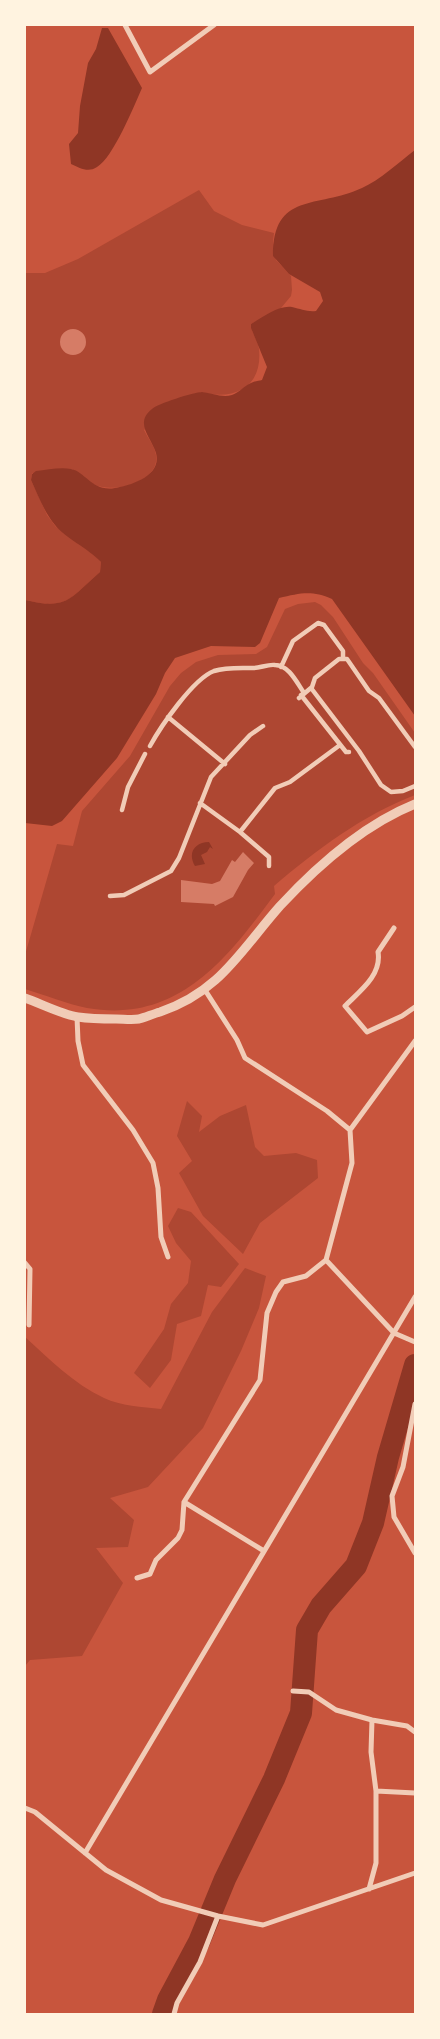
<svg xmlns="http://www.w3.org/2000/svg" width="440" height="2039" viewBox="0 0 440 2039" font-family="'Fira Sans',sans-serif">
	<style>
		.green { fill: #ae4732 }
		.water { fill: #8f3625 }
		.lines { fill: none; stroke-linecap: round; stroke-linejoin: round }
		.river { stroke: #8f3625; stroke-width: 22 }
		.building { fill: #d67c66 }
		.pedestrian { stroke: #f1ccb7; stroke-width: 4.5 }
		.minor { stroke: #f1ccb7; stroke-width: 5 }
		.tertiary { stroke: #f1ccb7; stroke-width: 9 }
	</style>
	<rect width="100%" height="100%" fill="#c8553d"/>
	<path class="green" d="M199 190 214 211 242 225 274 233 273 242 276 260 291 276 292 290 291 296 281 308 251 324C251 333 258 340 259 349 263 387 234 401 201 392L144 430C148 438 155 447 156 455 160 480 121 491 102 487 91 485 81 476 72 469L32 473 31 480 47 515 56 527 89 550 101 562 100 572C69 599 69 610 25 600V273H45L78 259Z
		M315 602 321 605 333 617 363 663 373 673 415 733V795C363 815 316 850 274 886L275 894C227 959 178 1024 87 1008 67 1004 45 995 25 989V955L57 844 73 846 82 811 130 756 170 686 181 673 196 662 218 655 256 654 267 647 285 609 298 604Z
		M187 1101 202 1116 199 1132 220 1116 246 1105 255 1147 264 1156 296 1153 317 1160 318 1178 260 1223 243 1254 203 1216 179 1173 192 1161 177 1136Z
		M178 1208 191 1212 239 1264 221 1287 208 1285 201 1316 177 1324 171 1360 150 1388 134 1373 164 1329 171 1304 188 1283 191 1261 176 1243 168 1226Z
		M245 1268 266 1276 259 1308 241 1351 203 1428 148 1487 110 1498 134 1520 128 1547 96 1548 123 1583 82 1656 30 1660 25 1666V1337C49 1359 74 1384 104 1398 121 1406 142 1407 161 1409L212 1312Z"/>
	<path class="water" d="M102 28H108L142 88C134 106 113 158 97 167 88 173 80 168 71 164L69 144 78 133 80 106 88 63 96 49Z
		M415 150V716L332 599C312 590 300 593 279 598L260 643 255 647 211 646 175 658 165 673 156 694 117 758 62 821 52 826 25 823V600C68 610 69 599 100 572L101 562C88 548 65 538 55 525 44 512 38 495 31 480L32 474 36 471C47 470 60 467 71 469 86 472 92 492 115 488 131 485 162 476 156 453 151 437 134 423 152 409 157 404 194 392 202 392 212 393 222 398 232 395 240 392 244 386 251 383 254 381 259 381 262 380L267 367 251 328V324C262 318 278 305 292 307 301 309 307 312 316 311L323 301 320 292 289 274 273 256C273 191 317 209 362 188 380 180 399 162 415 150Z
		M209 842 213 849 210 847 207 852 201 855 205 864 195 866C187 853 195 842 209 842Z"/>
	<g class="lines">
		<path class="river" d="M163 2014 168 2000 199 1942 225 1879 274 1779 301 1713 307 1630 321 1606 356 1566 373 1523 388 1457 415 1365"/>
	</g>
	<path class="building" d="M60 342a13 13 0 1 1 26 0a13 13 0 1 1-26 0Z
		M243 852 254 863 248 870 233 897 215 906 214 904 181 902V880L212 884 220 881 232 860 235 862Z"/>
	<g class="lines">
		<path class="pedestrian" d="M281 667 293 641 318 623 324 625 343 651V659
			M311 688 359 751 381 785 391 792 403 791 415 786
			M301 695 346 752H349
			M299 698 312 687 315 678 339 659H347L369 691 379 698 415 747
			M168 717 225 764
			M150 746C161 726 193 679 214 671 226 667 240 668 253 668 260 668 268 664 275 665 289 665 297 683 304 693
			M200 803 240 832 269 857V866
			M122 810 128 787 145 754
			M240 832 275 788 290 782 340 745
			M110 896 124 895 171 871 179 858 211 777 250 735 263 726"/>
		<path class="minor" d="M125 25 150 72 214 25
			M394 928 378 952C382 975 360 991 345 1006L367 1032 402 1016 415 1007
			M77 1017 78 1041 83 1065 133 1130 153 1163 158 1188 161 1237 168 1257
			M350 1130 415 1041
			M326 1260 394 1333 415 1342
			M25 1263 30 1269 29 1325
			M415 1404 403 1467 392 1496 394 1517 415 1553
			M184 1502 264 1551
			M137 1578 150 1574 156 1560 178 1538 182 1530 184 1502 260 1380 267 1313 276 1292 283 1282 306 1276 326 1260 352 1163 350 1130 327 1111 245 1058 237 1040 205 990
			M293 1691 309 1692 336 1710 372 1720 407 1726 415 1732
			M376 1791 415 1793
			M25 1808 35 1812 106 1870 161 1900 218 1916 263 1925 415 1873
			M85 1853 415 1297
			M369 1889 376 1863V1791L371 1752 372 1720
			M174 2014 177 2003 200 1962 218 1916"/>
		<path class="tertiary" d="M25 998C42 1004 61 1014 78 1017 91 1019 104 1019 116 1019 123 1019 132 1020 139 1019 146 1017 153 1014 160 1012 220 992 241 950 280 906 318 865 363 825 415 804"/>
	</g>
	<rect width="440" height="2039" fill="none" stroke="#fff3e0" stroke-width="52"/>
</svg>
